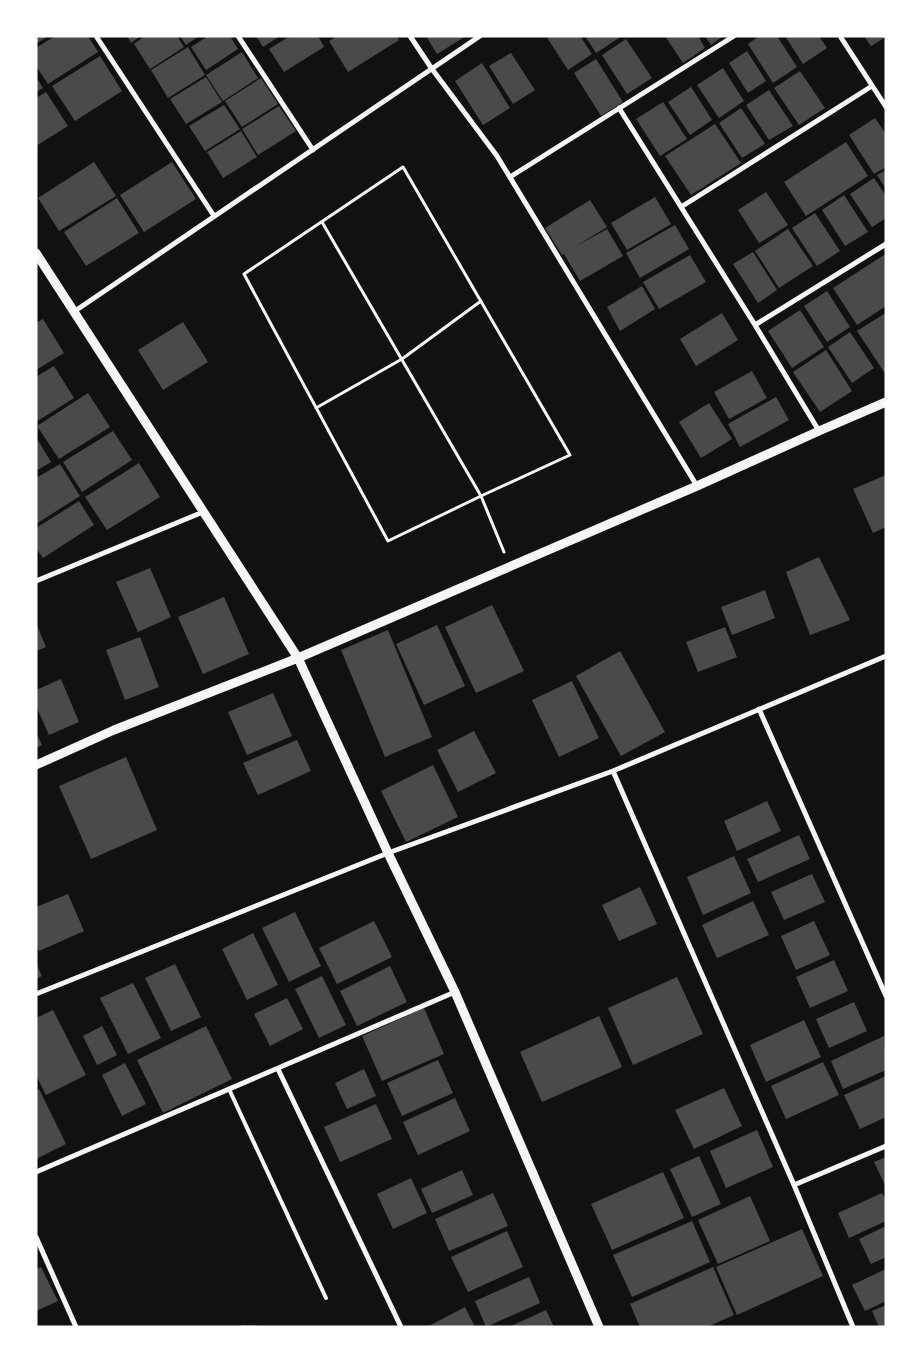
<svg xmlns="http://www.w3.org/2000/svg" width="922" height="1363" viewBox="0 0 922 1363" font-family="'Golos Text',sans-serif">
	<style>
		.building { fill: #4a4a4a }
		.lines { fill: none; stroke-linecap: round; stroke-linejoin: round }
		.path { stroke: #f5f5f5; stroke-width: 3 }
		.service { stroke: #f5f5f5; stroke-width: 4 }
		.minor { stroke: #f5f5f5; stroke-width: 5 }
		.tertiary { stroke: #f5f5f5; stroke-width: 9 }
	</style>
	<rect width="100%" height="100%" fill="#111"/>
	<path class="building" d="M36 36H48L36 44Z
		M55 36H88L98 52 48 84 36 66V48Z
		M127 36H141L131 43Z
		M145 36H177L184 47 150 69 134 44Z
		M180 36H199L186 45Z
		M208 36H230L238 49 206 70 191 47Z
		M256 36H280L263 47Z
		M290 36H318L324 47 284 72 269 49Z
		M337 36H396L399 40 348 72 329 41Z
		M426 36H466L437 54Z
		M546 36H580L592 54 568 70Z
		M585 36H622L596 53Z
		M665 36H698L705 48 683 63Z
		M705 36H723L711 45Z
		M759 36H777L797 67 773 83 748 44Z
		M785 36H819L827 48 803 64Z
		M864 36H886V37L871 46Z
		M626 39 652 78 627 94 602 55Z
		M188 47 205 75 168 98 151 70Z
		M747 51 766 81 748 93 729 63Z
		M242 52 258 78 223 101 206 75Z
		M511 53 535 90 513 104 489 66Z
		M100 56 122 91 75 121 52 86Z
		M596 59 623 102 601 116 574 73Z
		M482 63 510 108 483 125 455 81Z
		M723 68 744 101 719 118 697 85Z
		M800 71 825 108 799 125 774 88Z
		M36 77 43 88 36 92Z
		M206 77 222 102 186 124 170 99Z
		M261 78 278 104 242 127 225 101Z
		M691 87 712 120 690 135 668 102Z
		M769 90 793 126 769 140 746 105Z
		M46 92 68 126 36 146V98Z
		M663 102 687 139 660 156 636 119Z
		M224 105 240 129 205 151 189 126Z
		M279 106 296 131 258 155 242 129Z
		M741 108 765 144 742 158 719 123Z
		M875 118 886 134V167L874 174 849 135Z
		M715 124 741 163 691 195 665 156Z
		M241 131 257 157 223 178 207 152Z
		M846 142 868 176 806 216 784 182Z
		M94 162 116 196 59 231 38 198Z
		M172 162 196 199 144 232 120 195Z
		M886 170V189L877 175Z
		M874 178 886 196V218L872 227 850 194Z
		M766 192 788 225 759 243 738 210Z
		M844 195 868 232 845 246 822 210Z
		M655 197 671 224 627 250 611 223Z
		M117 198 139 233 86 266 64 232Z
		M590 200 607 227 575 247 607 229 623 256 580 281 564 254 562 255 545 228Z
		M815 213 840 251 817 266 792 228Z
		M675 225 689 249 640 278 626 253Z
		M788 229 813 266 779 288 755 251Z
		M753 252 777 290 758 303 733 264Z
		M690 255 706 282 659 309 643 282Z
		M884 255 886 258V306L857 325 833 288Z
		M642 286 655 309 620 331 607 307Z
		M827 291 850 327 827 342 804 306Z
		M800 310 824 347 792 368 768 331Z
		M722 313 738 340 696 366 680 339Z
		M884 314 886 316V375L857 331Z
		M43 319 64 353 36 370V323Z
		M183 322 208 362 163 390 138 350Z
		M850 332 874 368 852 383 828 347Z
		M826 350 852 391 820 412 793 372Z
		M54 366 74 398 36 422V377Z
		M752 371 767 398 729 419 714 392Z
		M88 393 110 427 59 459 37 426Z
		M776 397 789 420 740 447 728 424Z
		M709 403 732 439 701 458 679 422Z
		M113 431 132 460 82 492 63 462Z
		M36 437 51 462 36 471Z
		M139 463 160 497 107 530 85 497Z
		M60 464 80 496 36 524V478Z
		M886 475V527L873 533 853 489Z
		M79 501 94 525 43 558 36 548V528Z
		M819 557 850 620 810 635 786 572Z
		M150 568 171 617 138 632 116 582Z
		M765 590 775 618 732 635 721 607Z
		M224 597 249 654 203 674 178 617Z
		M492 605 524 671 476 693 445 627Z
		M36 623 46 647 36 651Z
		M437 625 465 686 424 705 396 644Z
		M725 627 737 657 698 672 686 642Z
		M388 630 432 737 385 757 341 650Z
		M140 637 159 687 125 700 106 650Z
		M620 651 665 732 621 756 576 676Z
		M61 679 79 722 49 735 36 706V690Z
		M572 681 599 738 559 757 532 700Z
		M273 693 292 736 247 755 228 712Z
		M474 731 496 773 458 792 437 750Z
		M36 732 42 745 36 748Z
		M297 740 311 771 258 795 243 763Z
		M126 757 157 830 91 859 59 786Z
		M433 765 458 817 406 842 381 791Z
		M767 801 781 831 737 851 724 821Z
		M799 835 810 859 758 882 747 859Z
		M734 856 751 893 703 915 687 877Z
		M812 874 825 902 784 920 771 892Z
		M640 887 657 924 619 941 602 905Z
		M68 894 84 931 39 951 36 945V907Z
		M753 901 769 935 717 958 702 925Z
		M295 912 321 966 289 982 262 928Z
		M374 921 392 957 337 984 319 948Z
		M814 921 830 955 796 970 781 936Z
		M253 933 278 985 247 1000 222 949Z
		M834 960 848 991 810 1008 796 977Z
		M36 963 42 976 36 979Z
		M175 964 201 1017 171 1031 145 978Z
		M390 966 407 1002 357 1026 340 991Z
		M322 976 346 1025 319 1038 295 989Z
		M677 977 703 1034 633 1065 608 1008Z
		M133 983 161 1038 128 1054 100 998Z
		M287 998 303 1029 270 1046 254 1014Z
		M854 1002 867 1031 829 1048 816 1019Z
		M424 1008 444 1054 382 1081 362 1036Z
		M53 1010 86 1075 46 1095 36 1075V1018Z
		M599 1016 622 1067 542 1102 520 1052Z
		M804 1020 821 1057 766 1082 750 1045Z
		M102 1026 117 1055 97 1065 83 1036Z
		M206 1026 232 1079 163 1113 137 1060Z
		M884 1036 886 1070 843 1089 831 1061Z
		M438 1060 453 1093 402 1116 387 1083Z
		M823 1062 839 1095 786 1119 771 1086Z
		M125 1063 146 1104 122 1116 102 1075Z
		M364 1069 376 1096 347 1109 335 1083Z
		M886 1076V1117L860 1129 844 1095Z
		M724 1088 742 1126 694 1149 675 1110Z
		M39 1089 66 1144 36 1159V1091Z
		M455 1098 470 1131 418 1155 403 1122Z
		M376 1104 392 1139 340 1162 324 1127Z
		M757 1130 773 1167 726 1188 710 1151Z
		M699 1156 721 1204 692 1217 670 1169Z
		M886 1157V1187L874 1162Z
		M462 1170 473 1195 432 1213 421 1189Z
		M663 1172 684 1218 612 1250 591 1204Z
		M411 1178 427 1213 393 1229 377 1194Z
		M493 1193 508 1226 449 1251 435 1219Z
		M882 1193 886 1200V1221L849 1238 838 1213Z
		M750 1196 770 1241 718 1264 698 1220Z
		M692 1221 710 1262 632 1297 613 1255Z
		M886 1226V1257L871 1264 859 1239Z
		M802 1229 823 1276 737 1315 716 1267Z
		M507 1231 523 1267 468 1292 451 1257Z
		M41 1267 58 1301 36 1311V1269Z
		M713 1267 734 1315 707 1327H640L630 1304Z
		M886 1269V1301L865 1311 852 1285Z
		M529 1277 540 1303 486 1327 475 1301Z
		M886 1305V1327H879L872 1311Z
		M465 1307 475 1327H427Z
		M546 1310 554 1327H509Z
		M241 1325H257V1327H241Z"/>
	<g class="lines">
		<path class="path" d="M322 222 481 496 388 541 244 274 403 167 570 455 481 496 504 552
			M316 408 402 359 481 301"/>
		<path class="service" d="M229 1089 326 1298"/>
		<path class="minor" d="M96 36 214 216
			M238 36 313 150
			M410 36 432 69 497 156 697 486
			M840 36 886 107
			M619 108 755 325 819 431
			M510 177 734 36
			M681 207 872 86
			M75 311 480 36
			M755 325 886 244
			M36 581 203 512
			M759 709 886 996
			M613 771 794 1185 853 1327
			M36 994 388 853 613 771 886 656
			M278 1069 401 1327
			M36 1172 455 992
			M794 1185 886 1146
			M36 1237 76 1327"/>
		<path class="tertiary" d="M36 253 298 658 388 853 455 992 599 1327
			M36 765 114 730 298 658 697 486 819 431 886 402"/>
	</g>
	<rect width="922" height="1363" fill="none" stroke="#ffffff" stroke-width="75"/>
</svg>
